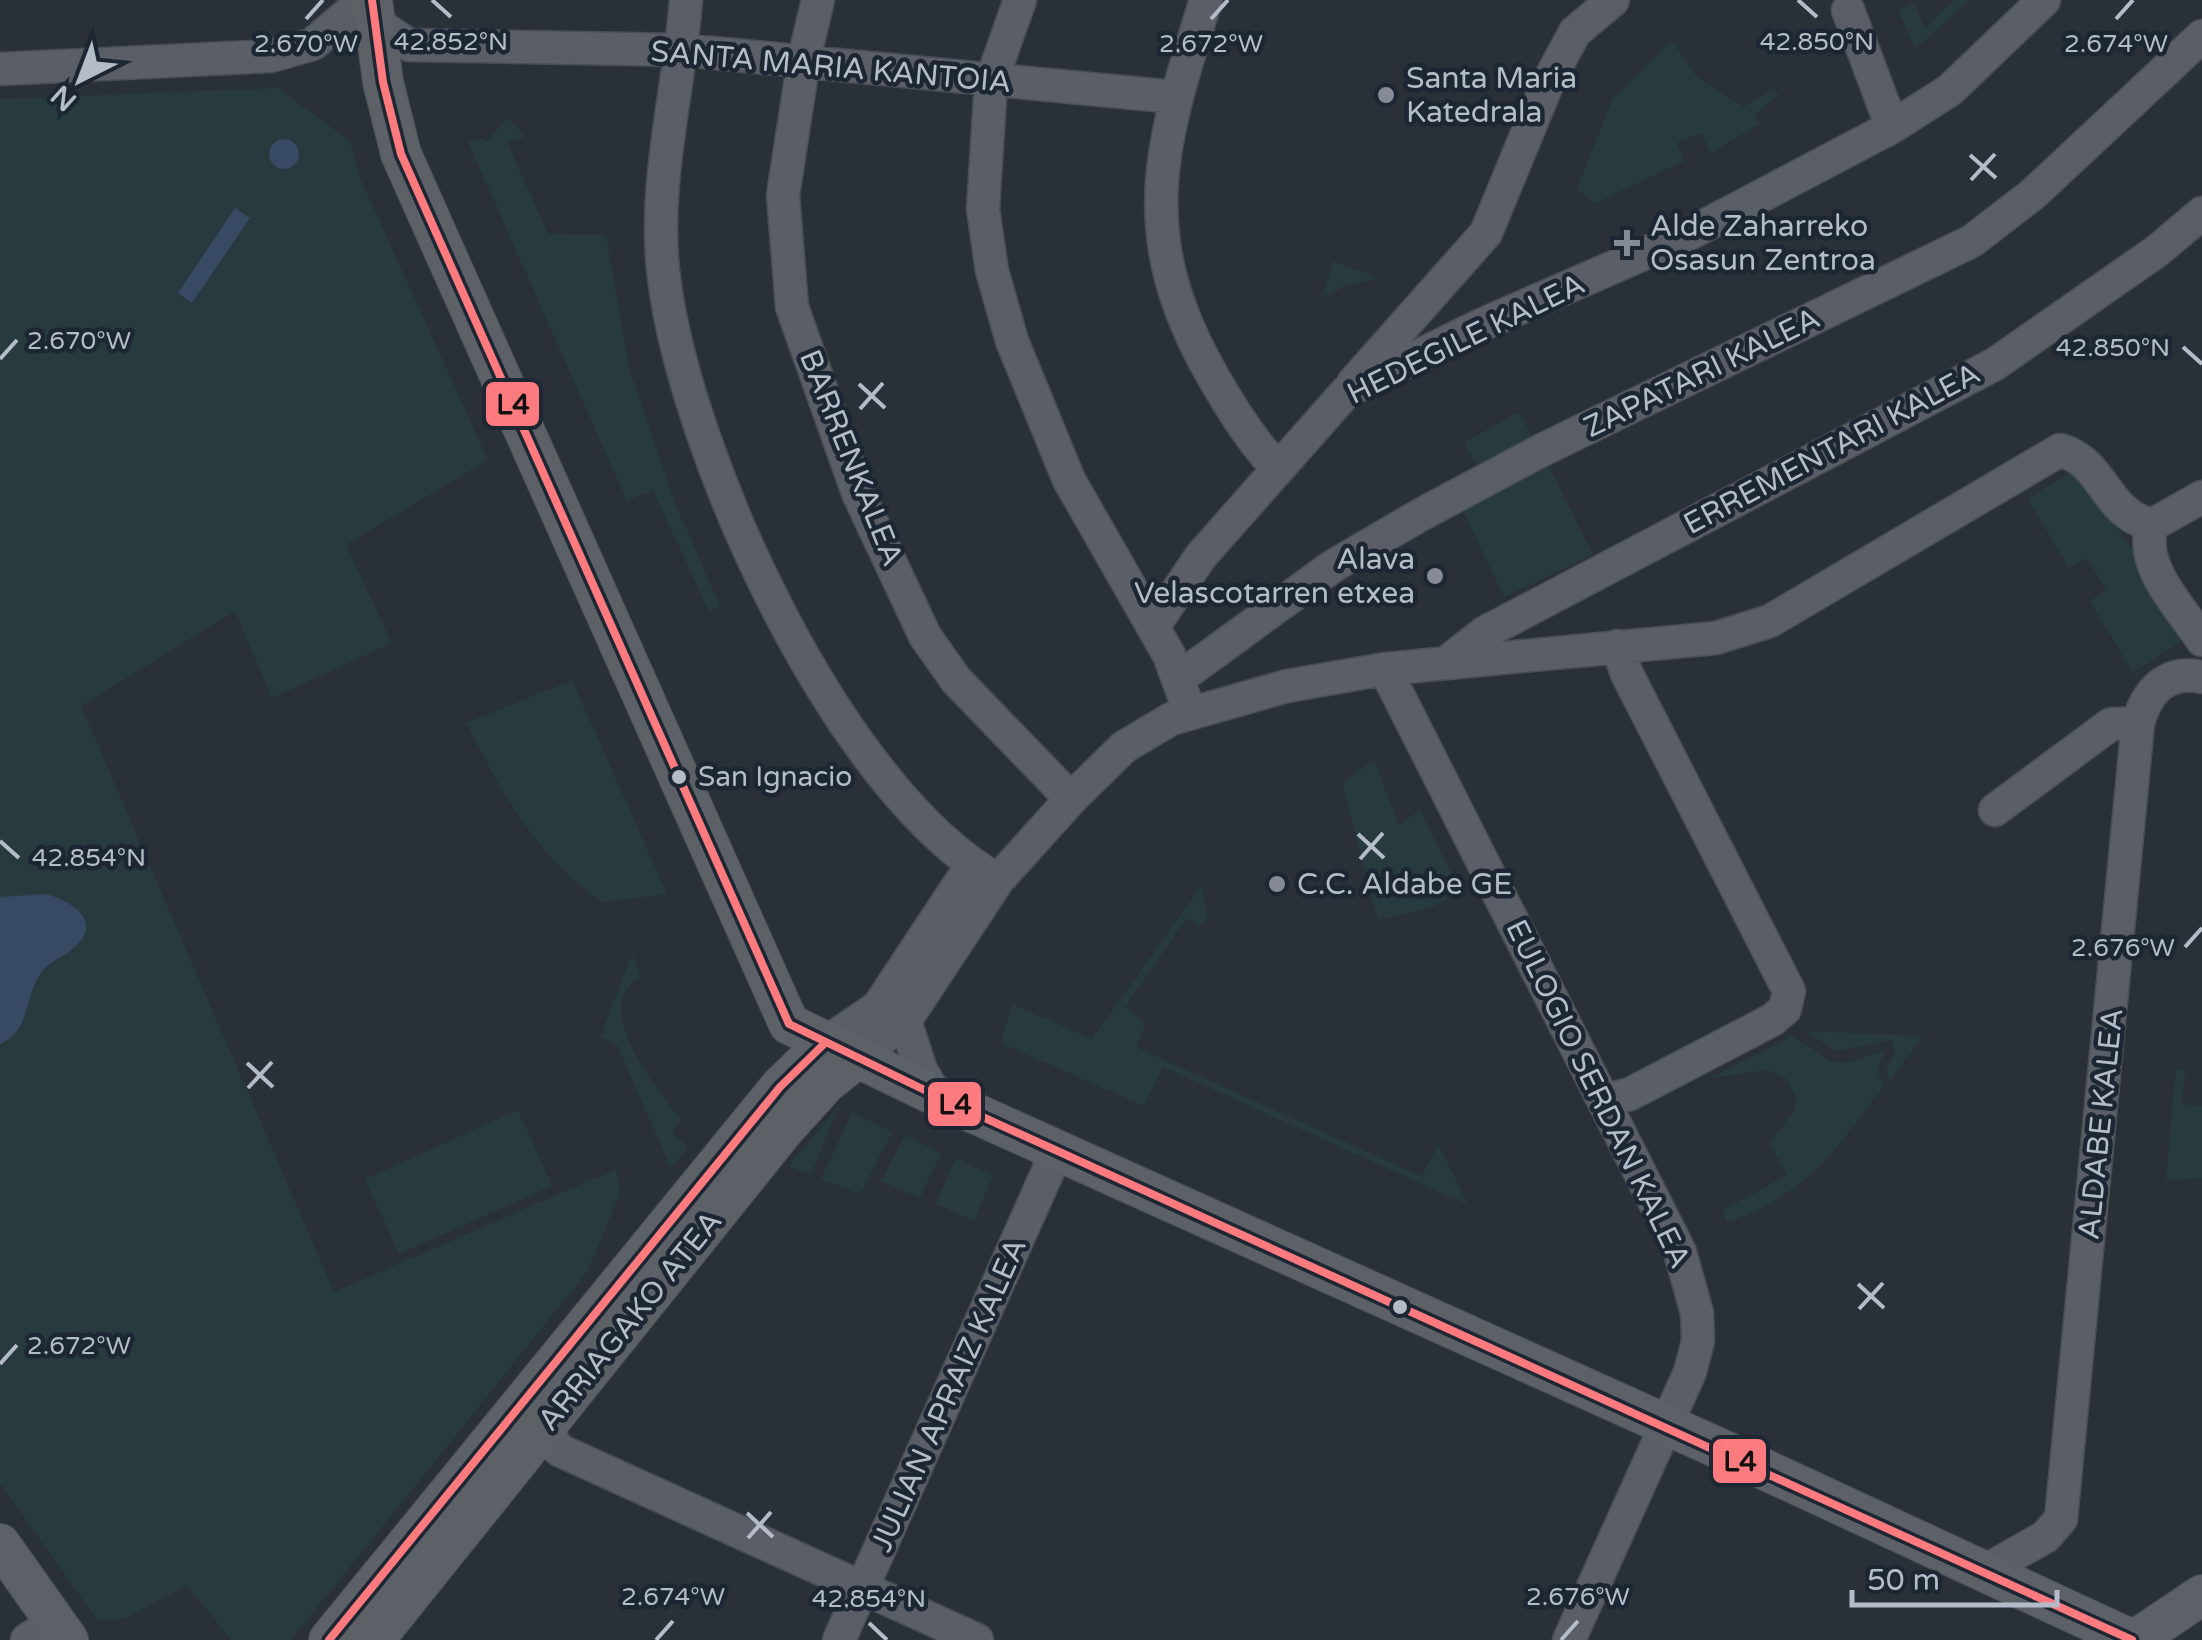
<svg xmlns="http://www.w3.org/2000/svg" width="2202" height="1640" viewBox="0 0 2202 1640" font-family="'Varela Round',sans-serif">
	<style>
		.green { fill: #273a3e }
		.water { fill: #384963 }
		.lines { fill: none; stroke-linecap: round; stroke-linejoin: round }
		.minor-casing { stroke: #484c53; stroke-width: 35 }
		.major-casing { stroke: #484c55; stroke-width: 42 }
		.minor { stroke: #5a5e66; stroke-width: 32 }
		.major { stroke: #5c6168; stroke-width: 40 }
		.bus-1-casing { stroke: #1d2633; stroke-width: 15 }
		.bus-1 { stroke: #fd7a7e; stroke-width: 8 }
		.ticks { fill: none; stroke: #b4bcc9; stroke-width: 4 }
		.poi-dot { fill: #848b96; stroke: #1d2633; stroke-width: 4 }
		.bus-dot { fill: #b4bcc9; stroke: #1d2633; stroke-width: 4 }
		.labels { text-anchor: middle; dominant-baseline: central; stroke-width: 9; stroke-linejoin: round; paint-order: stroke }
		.bus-label { font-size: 28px; fill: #b4bcc9; stroke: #1d2633; text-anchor: start }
		.street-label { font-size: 30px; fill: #b4bcc9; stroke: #1d2633 }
		.poi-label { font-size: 30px; fill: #b4bcc9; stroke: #1d2633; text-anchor: start }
		.ticks-label { font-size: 25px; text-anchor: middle; fill: #b4bcc9; stroke: #1d2633; stroke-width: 9; stroke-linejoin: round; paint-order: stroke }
		.line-badge { stroke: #1d2633; stroke-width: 4 }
		.pale-badge-label { font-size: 28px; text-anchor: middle; font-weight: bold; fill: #111 }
	</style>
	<rect width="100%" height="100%" fill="#2a3038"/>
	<path class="green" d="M1954 0H1970L1915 49 1898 10 1914 3 1925 28Z
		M1672 41 1696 76 1743 107 1773 89 1779 95 1754 115 1760 124 1711 153 1701 133 1677 143 1684 161 1594 204 1577 188 1613 98Z
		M278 88 350 141 360 178 488 460 346 545 392 643 272 698 235 611 81 706 334 1292 616 1169 620 1193 588 1271 291 1640H231L187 1586 123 1619 97 1620 0 1483V99Z
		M508 117 525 137 507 142 548 234 606 235 629 368 675 503 720 606 709 612 653 490 627 501 468 142 481 138 487 142Z
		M1333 261 1379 278 1344 286 1330 295 1324 293Z
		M1518 412 1531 433 1528 449 1483 475 1464 443Z
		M1546 460 1593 555 1504 597 1461 506Z
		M2078 468 2189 636 2133 673 2090 601 2106 590 2087 558 2069 568 2028 499Z
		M572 680 667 894 603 902C537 859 501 791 466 723Z
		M1374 760 1399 825 1420 810 1461 892 1430 908 1378 920 1342 783Z
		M1201 886 1208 916 1200 926 1187 918 1125 1007 1146 1024 1136 1047 1421 1176 1439 1145 1468 1205 1163 1067 1144 1106 1005 1045 1002 1038 1012 1004 1092 1039Z
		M632 954 641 978C586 1002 659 1093 681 1119L672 1133 688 1147 671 1168 617 1045 600 1037Z
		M1806 1031 1923 1036 1890 1081 1886 1069 1895 1053 1892 1040 1836 1051Z
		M1792 1036 1832 1062 1848 1063 1885 1050 1877 1070 1884 1086C1829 1157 1814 1189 1727 1223L1722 1211 1787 1175 1770 1143 1795 1109 1796 1097 1787 1079 1768 1070 1710 1078Z
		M2176 1069 2185 1070 2182 1104 2202 1106V1178L2166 1180Z
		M838 1107 811 1175 788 1166Z
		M518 1110 552 1186 399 1254 365 1179Z
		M852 1112 892 1132 860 1194 821 1179Z
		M905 1135 941 1153 920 1198 881 1181Z
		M956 1158 993 1176 974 1221 935 1204Z"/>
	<path class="water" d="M269 154a15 15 0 1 1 30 0a15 15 0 1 1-30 0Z
		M235 208 250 218 192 303 178 293Z
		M46 894C68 900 103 919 77 945 67 956 50 960 41 973 24 995 31 1032 0 1044V897Z"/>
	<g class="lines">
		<defs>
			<path id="minor" d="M686 0C679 93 652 185 664 278 686 455 838 791 998 880
				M818 0 804 59 783 195 792 307 858 493 925 636 956 680 1071 799
				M1020 0 991 82 983 209 992 271 1012 341 1069 480 1169 655 1185 699
				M1206 0C1160 145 1132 233 1211 373 1230 407 1250 439 1276 467
				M1848 10 1892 127
				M375 22 409 45 682 50 1175 97
				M0 69 271 56 313 44 364 0
				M1353 383 1486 233 1549 80 1575 32 1613 0
				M2152 525C2138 565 2181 608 2202 640
				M2152 525 2202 497
				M1153 627 1201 556 1347 391 1481 325 1689 234 1892 127 1950 90 2044 0
				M1447 662 1484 633 1995 364 2157 251 2202 213
				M1385 669 1680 1252 1697 1313 1698 1341 1690 1372 1569 1640
				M1178 679 1333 566 1422 514 1542 450 1972 241 2033 194 2202 36
				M1995 810 2111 724 2138 723
				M905 1021 921 1070 936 1096
				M824 1044 878 1007 972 865
				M856 1059 905 1021 998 880 1071 799 1124 747 1171 719 1287 686 1385 669 1716 638 1770 621 2060 450C2105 462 2103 513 2152 525
				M1604 1101 1630 1094 1772 1020 1785 1009 1789 991 1627 674 1617 646
				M544 1428 559 1450 977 1640
				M1983 1572 2045 1537 2061 1519 2138 723C2147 690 2167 670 2202 677
				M27 1640 56 1621
				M839 1640 1049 1169 1050 1148"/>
			<path id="major" d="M372 0 383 82 401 154 789 1024 943 1099 1727 1452 2132 1640
				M0 1544 68 1640
				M329 1640 780 1087 824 1044
				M374 1640 785 1128 825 1084 856 1059
				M2135 1640 2202 1595"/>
		</defs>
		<use href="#minor" class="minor-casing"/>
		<use href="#major" class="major-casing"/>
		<use href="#minor" class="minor"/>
		<use href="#major" class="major"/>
		<defs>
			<path id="bus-1" d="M372 0 383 82 401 154 789 1024 943 1099 2132 1640
				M329 1640 780 1087 824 1044"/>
		</defs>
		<use href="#bus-1" class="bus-1-casing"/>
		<use href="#bus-1" class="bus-1"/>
	</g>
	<path class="ticks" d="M432 0 451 17M1798 0 1817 17M306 19 323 0M1211 19 1228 0M2116 19 2133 0M1970 155 1996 178M1971 180 1995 154M2183 347 2202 364M0 359 17 340M859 384 885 408M860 409 883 383M1358 834 1384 858M0 841 19 858M1360 859 1383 833M2185 947 2202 928M247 1063 273 1087M248 1088 272 1062M1858 1284 1884 1308M1859 1309 1883 1283M0 1364 17 1345M747 1513 773 1537M748 1538 771 1512M869 1623 887 1640M656 1640 673 1621M1561 1640 1578 1621"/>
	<g class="poi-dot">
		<circle cx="1386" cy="95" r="10"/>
		<path d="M1622 228h10v10h10v10h-10v10h-10v-10h-10v-10h10z"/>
		<circle cx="1435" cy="576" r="10"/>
		<circle cx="1277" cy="884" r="10"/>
	</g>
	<g class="bus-dot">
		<circle cx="679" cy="777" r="9"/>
		<circle cx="1400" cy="1307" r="9"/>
	</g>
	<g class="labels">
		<g class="bus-label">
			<text x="698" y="777">San Ignacio</text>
		</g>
		<g class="street-label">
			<text transform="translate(831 67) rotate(5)">SANTA MARIA KANTOIA</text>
			<text transform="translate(1466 339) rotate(-26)">HEDEGILE KALEA</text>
			<text transform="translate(1702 373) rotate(-26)">ZAPATARI KALEA</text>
			<text transform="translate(1832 449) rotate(-28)">ERREMENTARI KALEA</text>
			<text transform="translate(851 458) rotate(68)">BARRENKALEA</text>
			<text transform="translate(1598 1094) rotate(64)">EULOGIO SERDAN KALEA</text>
			<text transform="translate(2101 1124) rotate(-84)">ALDABE KALEA</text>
			<text transform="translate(630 1321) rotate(-51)">ARRIAGAKO ATEA</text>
			<text transform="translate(949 1395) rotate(-66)">JULIAN APRAIZ KALEA</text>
		</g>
		<g class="poi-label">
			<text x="1406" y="78">Santa Maria<tspan x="1406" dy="34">Katedrala</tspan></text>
			<text x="1650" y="226">Alde Zaharreko<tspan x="1650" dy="34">Osasun Zentroa</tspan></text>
			<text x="1415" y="559" text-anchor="end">Alava<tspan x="1415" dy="34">Velascotarren etxea</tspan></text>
			<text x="1297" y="884">C.C. Aldabe GE</text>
		</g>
	</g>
	<g class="ticks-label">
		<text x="451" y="50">42.852°N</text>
		<text x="1817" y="50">42.850°N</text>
		<text x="306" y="52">2.670°W</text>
		<text x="1211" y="52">2.672°W</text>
		<text x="2116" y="52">2.674°W</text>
		<text x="79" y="349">2.670°W</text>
		<text x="2113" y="356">42.850°N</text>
		<text x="89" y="866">42.854°N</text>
		<text x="2123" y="956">2.676°W</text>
		<text x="79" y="1354">2.672°W</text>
		<text x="673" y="1605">2.674°W</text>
		<text x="1578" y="1605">2.676°W</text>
		<text x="869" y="1607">42.854°N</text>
	</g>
	<g class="line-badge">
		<rect x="484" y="380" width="57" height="48" rx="10" fill="#fd7a7e"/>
		<rect x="926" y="1080" width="57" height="48" rx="10" fill="#fd7a7e"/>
		<rect x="1711" y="1437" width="57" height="48" rx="10" fill="#fd7a7e"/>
	</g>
	<g class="pale-badge-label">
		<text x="513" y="414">L4</text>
		<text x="955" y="1114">L4</text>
		<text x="1740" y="1471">L4</text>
	</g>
	<g transform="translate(80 80) rotate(222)" stroke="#1d2633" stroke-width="8" paint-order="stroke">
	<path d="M0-8L18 38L0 25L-18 38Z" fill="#b4bcc9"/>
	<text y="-15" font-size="28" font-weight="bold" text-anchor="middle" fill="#b4bcc9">N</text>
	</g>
	<path d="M1852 1590v15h205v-15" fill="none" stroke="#b4bcc9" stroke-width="5"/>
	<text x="1867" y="1590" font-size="30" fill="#b4bcc9" stroke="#1d2633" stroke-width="8" paint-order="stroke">50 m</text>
</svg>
